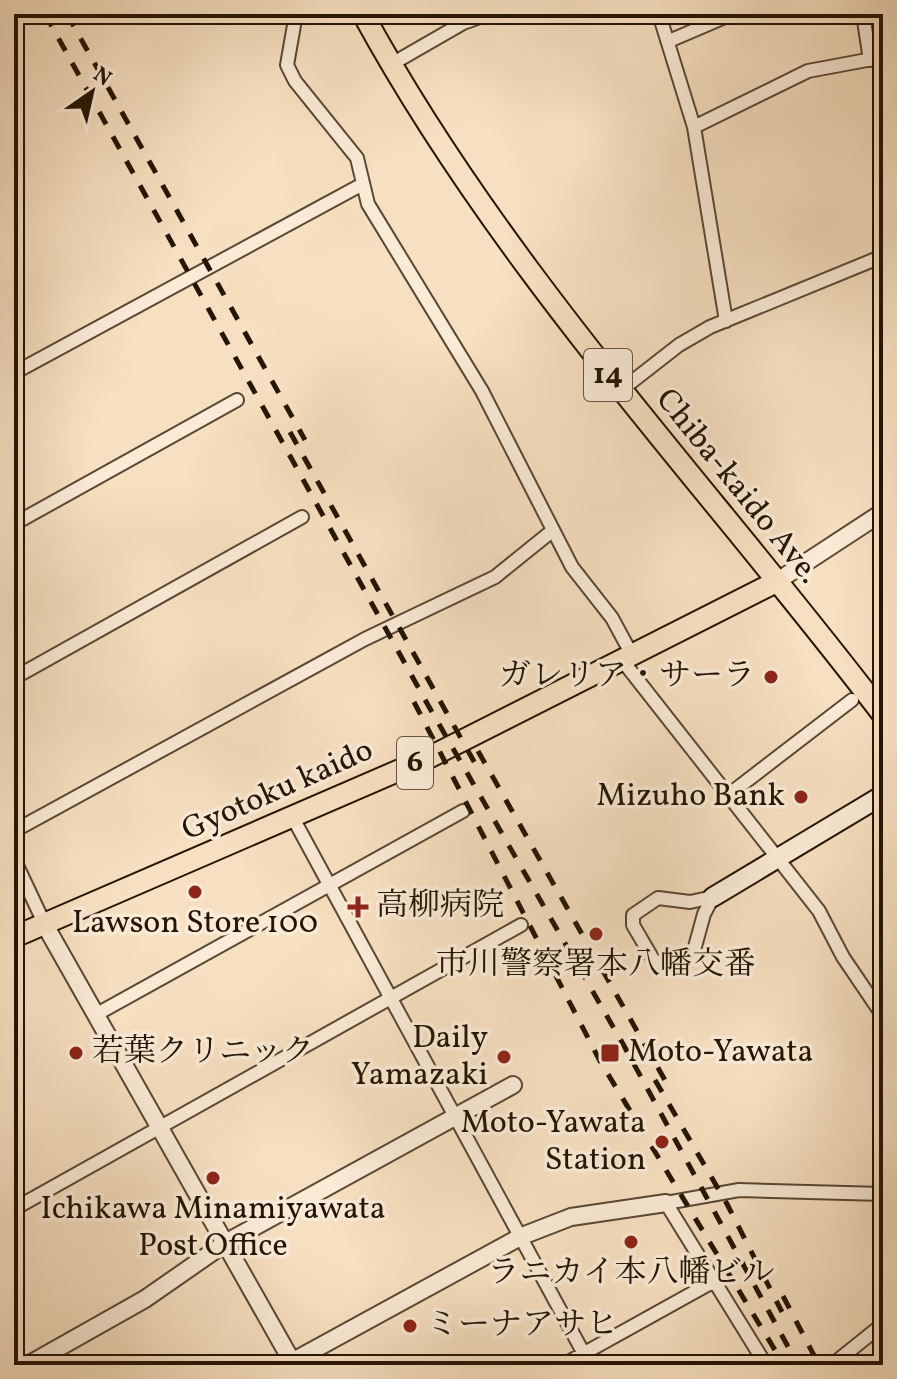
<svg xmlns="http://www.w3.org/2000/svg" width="897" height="1379" viewBox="0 0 897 1379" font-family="Vollkorn,'Noto Serif JP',serif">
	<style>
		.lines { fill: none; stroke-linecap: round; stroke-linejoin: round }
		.minor-casing { stroke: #584733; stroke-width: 16 }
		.tertiary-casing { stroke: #584733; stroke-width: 20 }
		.secondary-casing { stroke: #231404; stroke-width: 22 }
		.primary-casing { stroke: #231404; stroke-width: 24 }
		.trunk-casing { stroke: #231404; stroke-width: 24 }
		.minor { stroke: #faebd7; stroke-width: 12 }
		.tertiary { stroke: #faebd7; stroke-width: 16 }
		.secondary { stroke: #faebd7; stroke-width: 18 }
		.primary { stroke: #f7e0c1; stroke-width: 20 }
		.trunk { stroke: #f7e0c1; stroke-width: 20 }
		.rail { stroke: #231404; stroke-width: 5; stroke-dasharray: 14 14; stroke-linecap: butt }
		.poi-dot { fill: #8f2418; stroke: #faebd7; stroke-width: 3 }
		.labels { text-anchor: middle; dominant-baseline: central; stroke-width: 7; stroke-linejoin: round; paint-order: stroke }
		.shield { fill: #faebd7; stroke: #645443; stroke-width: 2 }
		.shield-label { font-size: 30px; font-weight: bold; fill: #231404 }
		.street-label { font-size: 32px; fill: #231404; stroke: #faebd7 }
		.poi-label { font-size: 32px; fill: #231404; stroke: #faebd7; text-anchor: end }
	</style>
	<rect width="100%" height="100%" fill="#f7e0c1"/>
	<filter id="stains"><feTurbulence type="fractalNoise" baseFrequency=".0025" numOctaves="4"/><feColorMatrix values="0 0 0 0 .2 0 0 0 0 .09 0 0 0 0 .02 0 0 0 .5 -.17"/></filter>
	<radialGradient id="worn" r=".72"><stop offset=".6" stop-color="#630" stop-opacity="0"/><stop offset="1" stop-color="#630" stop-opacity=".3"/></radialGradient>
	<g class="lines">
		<defs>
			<path id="minor" d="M296 14 287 65 295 81 357 158 368 204 482 391 572 567 612 618 632 655
				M659 14 694 127 726 321
				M863 14 870 60
				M669 41 732 14
				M390 65 463 23 488 14
				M694 127 808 71 883 57
				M14 373 361 185
				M620 391 679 345 710 327 883 256
				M14 524 237 400
				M622 660 819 911 843 957 883 1016
				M14 678 302 517
				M727 796 852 700
				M293 818 590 1365
				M14 831 365 639 495 577 552 531
				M14 859 45 925
				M713 897 704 914 693 954 672 966 654 961 633 925V915L658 898 690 902Z
				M97 1014 463 811
				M14 1209 521 925
				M563 1365 716 1280
				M766 1365 666 1203 739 1190 883 1194
				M832 1365 883 1324"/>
			<path id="tertiary" d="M776 582 883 512
				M45 925 294 1365
				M28 1365 145 1299 227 1242 513 1085
				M286 1365 522 1236 571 1217 666 1203"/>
			<path id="secondary" d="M713 897 883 795"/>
			<path id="primary" d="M14 937 430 757 776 582"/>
			<path id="trunk" d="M363 14C503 271 707 484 883 715"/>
		</defs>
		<use href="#minor" class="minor-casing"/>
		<use href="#tertiary" class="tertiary-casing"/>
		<use href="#secondary" class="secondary-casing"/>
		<use href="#primary" class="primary-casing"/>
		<use href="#trunk" class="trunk-casing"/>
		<use href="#minor" class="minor"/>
		<use href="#tertiary" class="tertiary"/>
		<use href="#secondary" class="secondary"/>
		<use href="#primary" class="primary"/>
		<use href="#trunk" class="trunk"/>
		<path class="rail" d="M45 14 428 705 623 1044 798 1365
			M67 14 305 440
			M290 432 477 767
			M414 702 600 1061 784 1365
			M478 751 670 1089
			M655 1080 727 1204 782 1312
			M783 1296 819 1365"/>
	</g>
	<g class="poi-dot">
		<circle cx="771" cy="677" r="8"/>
		<circle cx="801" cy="797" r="8"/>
		<circle cx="195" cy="892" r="8"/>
		<path d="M354 895h8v8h8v8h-8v8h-8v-8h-8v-8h8z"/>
		<circle cx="596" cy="934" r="8"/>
		<circle cx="76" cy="1053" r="8"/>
		<rect x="600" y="1043" width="20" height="20" rx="4"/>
		<circle cx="504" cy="1057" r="8"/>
		<circle cx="662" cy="1142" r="8"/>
		<circle cx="213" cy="1178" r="8"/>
		<circle cx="631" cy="1242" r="8"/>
		<circle cx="410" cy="1326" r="8"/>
	</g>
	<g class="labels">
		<g class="shield">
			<rect x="584" y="349" width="48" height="52" rx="6"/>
			<rect x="397" y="737" width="36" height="52" rx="6"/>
		</g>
		<g class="shield-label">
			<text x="608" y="375">14</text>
			<text x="415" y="763">6</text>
		</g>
		<g class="street-label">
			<text transform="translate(737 487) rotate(51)">Chiba-kaido Ave.</text>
			<text transform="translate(278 791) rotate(-24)">Gyotoku kaido</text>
		</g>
		<g class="poi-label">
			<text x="755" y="677">ガレリア・サーラ</text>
			<text x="785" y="797">Mizuho Bank</text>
			<text x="376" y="907" text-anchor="start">高柳病院</text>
			<text x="195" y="924" text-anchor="middle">Lawson Store 100</text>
			<text x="596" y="966" text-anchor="middle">市川警察署本八幡交番</text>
			<text x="488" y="1039">Daily<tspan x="488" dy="37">Yamazaki</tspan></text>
			<text x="92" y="1053" text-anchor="start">若葉クリニック</text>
			<text x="628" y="1053" text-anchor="start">Moto-Yawata</text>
			<text x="646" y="1124">Moto-Yawata<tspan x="646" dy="37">Station</tspan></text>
			<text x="213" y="1210" text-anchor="middle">Ichikawa Minamiyawata<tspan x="213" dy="37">Post Office</tspan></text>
			<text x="631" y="1274" text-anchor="middle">ラニカイ本八幡ビル</text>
			<text x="426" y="1326" text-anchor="start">ミーナアサヒ</text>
		</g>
	</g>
	<rect width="897" height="1379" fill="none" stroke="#f7e0c1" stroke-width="48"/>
	<rect x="16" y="16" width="865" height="1347" fill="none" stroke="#231404" stroke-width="4"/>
	<rect x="24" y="24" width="849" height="1331" fill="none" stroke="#231404" stroke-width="2"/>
	<g transform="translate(92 92) rotate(34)" stroke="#faebd7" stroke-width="6" paint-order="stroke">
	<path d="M0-6L14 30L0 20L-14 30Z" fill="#231404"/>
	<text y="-12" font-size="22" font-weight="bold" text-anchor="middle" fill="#231404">N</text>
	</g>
	<rect width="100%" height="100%" filter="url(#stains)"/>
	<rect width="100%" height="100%" fill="url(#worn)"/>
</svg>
